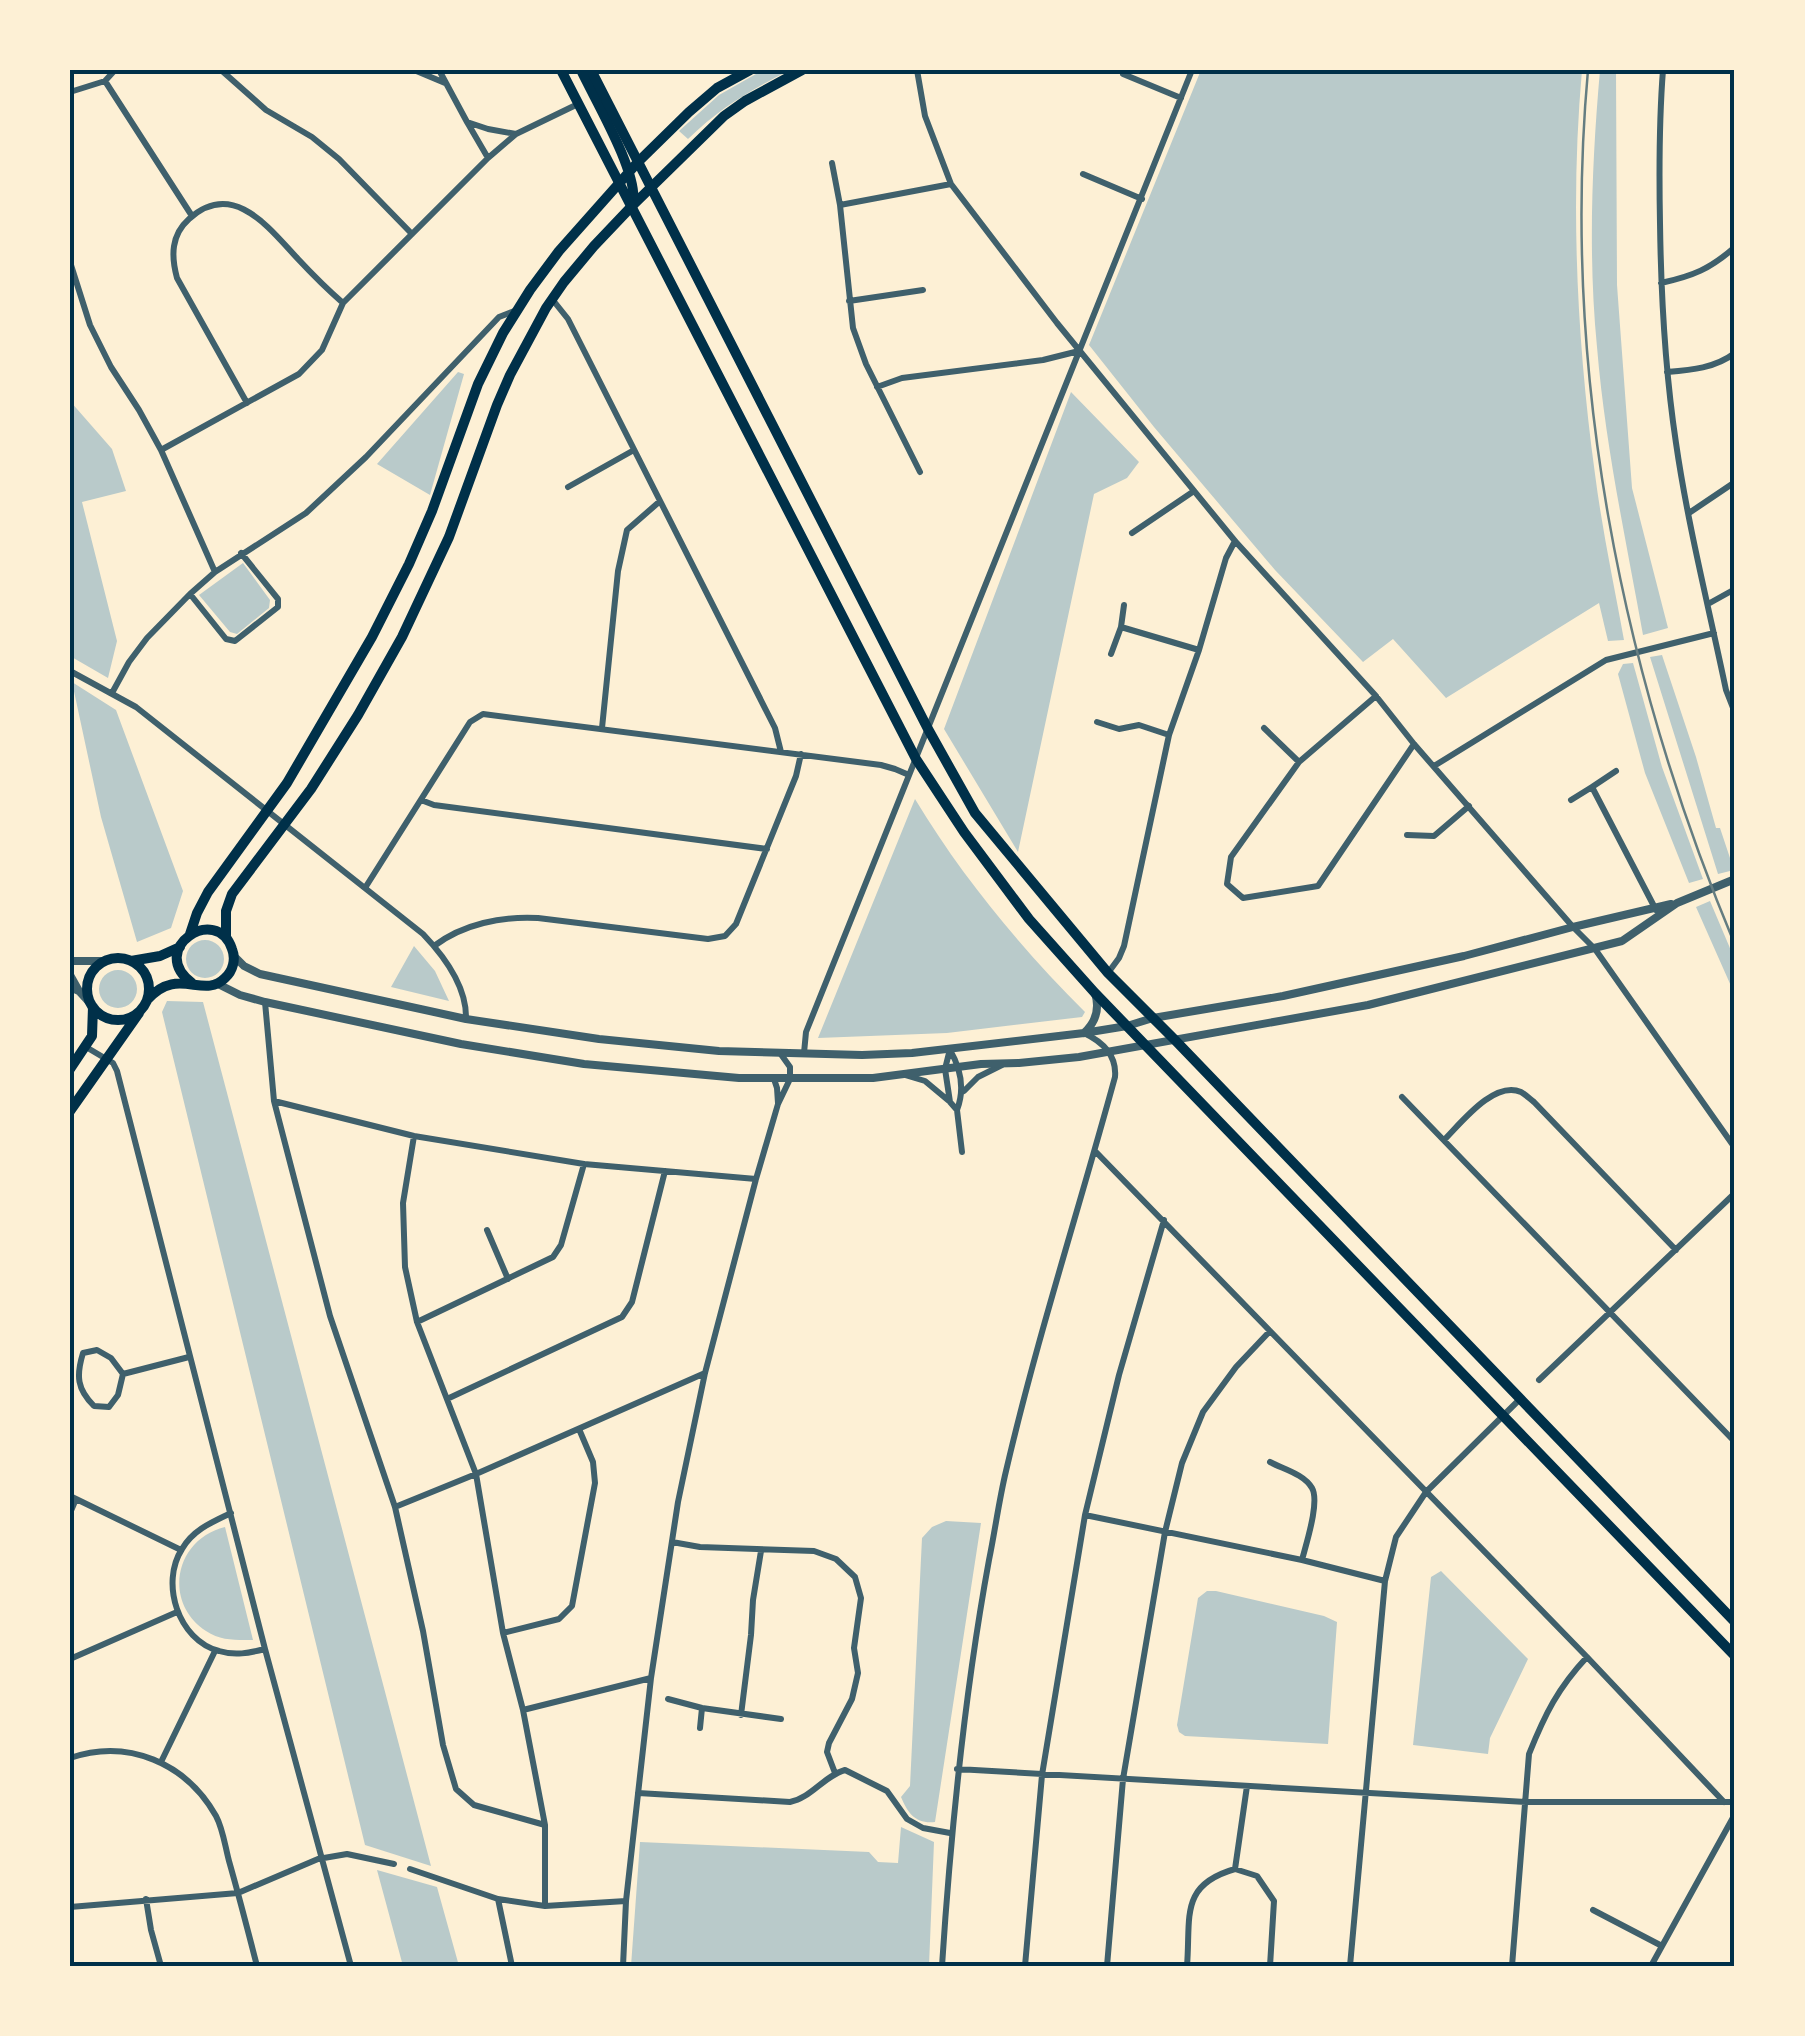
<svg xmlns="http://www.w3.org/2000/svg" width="1805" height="2036" viewBox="0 0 1805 2036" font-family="'Titillium Web',sans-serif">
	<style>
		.green { fill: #b9caca }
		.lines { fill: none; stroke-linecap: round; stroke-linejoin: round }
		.minor { stroke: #3f606c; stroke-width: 6 }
		.tertiary { stroke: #3f606c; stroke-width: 8 }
		.primary { stroke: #003049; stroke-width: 10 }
		.trunk { stroke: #003049; stroke-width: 10 }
		.rail { stroke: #657d81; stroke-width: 2.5 }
		.neatline { fill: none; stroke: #003049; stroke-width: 4 }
	</style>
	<rect width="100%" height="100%" fill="#fdf0d5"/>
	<path class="green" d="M763 70H790C749 91 721 107 688 139L679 131 719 95Z
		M1201 70H1582C1570 204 1577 341 1595 474 1602 529 1614 585 1624 640L1608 641 1599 603 1446 698 1393 639 1363 662 1275 570 1154 427 1089 345Z
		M1600 70H1616L1617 285 1632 488 1668 628 1643 635C1626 540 1605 444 1597 347 1588 255 1592 161 1600 70Z
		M458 372 464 374 430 495 377 464Z
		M1071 392 1139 462 1127 478 1094 494 1018 852 944 729Z
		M70 401 112 449 126 491 82 502 117 641 108 678 70 656Z
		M243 563 270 600 269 608 237 634 230 632 199 595Z
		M1662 655 1696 757 1716 828H1720L1734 870 1718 874 1650 657Z
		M1633 663 1662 767 1703 879 1689 883 1645 773 1618 674 1623 664Z
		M72 682 116 710 183 891 171 928 137 942 101 817Z
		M915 799C962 877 1021 948 1085 1012L1082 1017 947 1033 818 1038Z
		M1710 901 1735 960V995L1696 907Z
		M186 959a19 19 0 1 1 38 0a19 19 0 1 1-38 0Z
		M414 946 435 971 449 1001 391 987Z
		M99 989a19 19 0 1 1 38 0a19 19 0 1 1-38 0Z
		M167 1001 203 1002 431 1866 365 1845 162 1012Z
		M946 1521 981 1523 935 1822C916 1824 908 1814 901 1797L910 1786 922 1538 932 1527Z
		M225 1527 253 1640C236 1640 221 1641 206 1631 162 1602 175 1539 225 1527Z
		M1441 1571 1528 1659 1490 1738 1488 1754 1413 1745 1431 1577Z
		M1207 1591H1216L1324 1616 1337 1622 1328 1744 1185 1736 1179 1732 1177 1725 1198 1598Z
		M901 1827 934 1842 929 1966H631L640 1842 869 1852 878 1862 898 1863Z
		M377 1870 437 1887 459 1966H403Z"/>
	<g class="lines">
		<path class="minor" d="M221 70 266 110 312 137 339 159 412 234
			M414 70 445 83
			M439 70 467 122 488 129 516 134
			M917 70 925 116 951 184 1057 323 1235 541 1376 696 1414 744 1573 927 1595 949 1735 1148
			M1663 70C1659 121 1659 171 1660 223 1661 297 1665 370 1676 443 1688 526 1709 608 1726 690L1735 713
			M1123 74 1181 98
			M105 81 192 216
			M70 92 105 81 115 70
			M467 122 488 158
			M832 163 840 205 853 328 866 364 920 472
			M1083 174 1142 199
			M840 205 951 184
			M70 262 90 325 111 367 139 410 161 450 215 572
			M1661 283C1693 276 1710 269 1735 247
			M552 299 568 319 775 728 781 752
			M849 301 923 290
			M1667 372C1692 370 1715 368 1735 353
			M877 387 902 378 1043 360 1079 351
			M247 403 177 278C171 256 171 235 189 219 233 179 269 228 298 259 312 274 327 289 343 303
			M161 450 299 374 322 350 343 303 488 158 516 134 578 104
			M568 487 634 450
			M1689 513 1735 482
			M1132 533 1194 491
			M190 594 226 639 235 641 278 607V599L241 553
			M1708 604 1735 589
			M1121 627 1124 605
			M1111 654 1121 627 1199 650
			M70 671 136 707 423 934C444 956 467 987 466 1019
			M112 693 129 662 147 638 190 594 215 572 306 513 366 457 499 317 517 310
			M1376 696 1299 762 1231 857 1227 884 1243 898 1318 886 1414 744
			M1097 722 1119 729 1139 725 1169 735
			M602 728 618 571 627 530 659 502
			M1264 728 1299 762
			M1434 766 1606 660 1714 633
			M1592 787 1616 771
			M421 800 434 805 767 849
			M1571 800 1592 787 1656 910
			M1407 835 1434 836 1469 806
			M365 888 470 722 483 714 881 765 895 769 909 775
			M434 946C463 924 502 916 538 918L708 939 725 936 736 924 796 776 801 754
			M1108 973 1119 958 1124 946 1169 735 1199 650 1226 558 1235 541
			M265 1002 274 1101 330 1316 395 1507 423 1631 443 1745 456 1789 474 1805 545 1825
			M86 1047 113 1063 117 1071 265 1649 351 1966
			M950 1049 945 1069 950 1102 957 1110 962 1152
			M950 1050C961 1069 965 1089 957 1110
			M804 1053 806 1032 1192 70
			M905 1075 925 1081 949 1101
			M774 1079 777 1088 778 1103
			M964 1091 978 1077 1002 1065
			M1402 1097 1735 1442
			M274 1101 414 1136 584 1164 756 1179
			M414 1136 403 1203 405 1267 417 1322 476 1474 503 1633 523 1710 545 1825V1906
			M1444 1140C1461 1123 1494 1080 1521 1092 1526 1095 1530 1099 1534 1102L1676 1250
			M1095 1151 1587 1657 1724 1802
			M487 1230 508 1279
			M417 1322 553 1257 561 1245 584 1164
			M123 1374 111 1358 97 1350 83 1353C76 1376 77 1389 94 1406L109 1407 118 1395 123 1374 189 1357
			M1539 1380 1735 1193
			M447 1399 622 1317 632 1302 665 1171
			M1270 1462C1283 1469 1304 1474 1312 1488 1320 1502 1306 1544 1302 1560
			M70 1496 181 1550
			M395 1507 476 1474 705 1373
			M70 1513 76 1499
			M231 1513C212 1522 193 1530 182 1549 160 1583 178 1640 219 1651 235 1656 249 1653 265 1649
			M1085 1515 1302 1560 1385 1581
			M672 1542 700 1547 814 1551 836 1559 855 1577 861 1598 854 1648 858 1673 852 1699 829 1743 827 1752 835 1773
			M503 1633 559 1619 572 1606 595 1483 593 1462 579 1429
			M70 1659 177 1612
			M668 1699 702 1708 781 1719
			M523 1710 651 1678
			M741 1715 751 1635 753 1600 761 1551
			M700 1728 702 1708
			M70 1758C128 1738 186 1763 216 1816 223 1829 225 1846 229 1861 239 1896 248 1931 257 1966
			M161 1762 215 1651
			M957 1769 1526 1802H1735
			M638 1793 790 1802C811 1798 824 1776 845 1770L887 1791 907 1819 923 1828 950 1833
			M410 1869 498 1899 545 1906 626 1901
			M1235 1869 1257 1876 1274 1901 1270 1966
			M1235 1869 1247 1786
			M146 1899 151 1930 161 1966
			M498 1899 512 1966
			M70 1907 238 1893 318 1859 347 1854 394 1864
			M1593 1910 1662 1946
			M623 1966 626 1901 651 1678 678 1502 705 1373 756 1179 778 1104 790 1079V1067L780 1053
			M942 1966C951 1828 964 1696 989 1560 995 1531 999 1500 1006 1471 1037 1338 1079 1209 1115 1077 1117 1055 1103 1042 1084 1033
			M1025 1966 1042 1775 1085 1515 1119 1375 1164 1220
			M1107 1966 1123 1779 1165 1532 1182 1463 1203 1412 1236 1367 1270 1331
			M1187 1966C1191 1917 1179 1885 1235 1869
			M1350 1966 1385 1581 1396 1537 1426 1492 1520 1399
			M1512 1966 1529 1754C1545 1714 1558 1688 1587 1657
			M1651 1966 1735 1814"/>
		<path class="tertiary" d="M234 956 244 966 260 974 466 1019 599 1039 719 1051 862 1055 912 1053 1084 1033 1127 1026 1153 1018 1283 996 1464 956 1573 927 1671 904
			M70 961H105
			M70 975 79 991
			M218 984 240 995 265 1002 461 1044 584 1064 739 1078H873L981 1064 1019 1063 1079 1057 1368 1005 1622 941 1677 903 1735 879
			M70 987 79 991 90 1003
			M1084 1033C1096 1022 1100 1009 1095 993"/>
		<path class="primary" d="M581 70C595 100 638 172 633 202
			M190 934 197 913 208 892 287 783 372 637 409 564 432 511 478 384 503 333 530 290 559 251 638 162 689 112 717 88 750 70
			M226 938V911L232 894 311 789 358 715 402 637 449 537 497 405 510 375 546 308 564 282 594 246 632 206 724 116 745 101 802 70
			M87 989a31 31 0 1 1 62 0a31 31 0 1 1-62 0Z
			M131 961 160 956 180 947
			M147 1000C178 965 203 1000 225 978 233 971 236 959 232 949 217 903 146 949 192 983
			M70 1069 92 1036 93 1007
			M70 1111 139 1013"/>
		<path class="trunk" d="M561 70 916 759 964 832 1029 919 1095 993 1735 1656
			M591 70 928 729 975 813 1108 973 1174 1039 1735 1622"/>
		<path class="rail" d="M1588 70C1561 368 1620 670 1735 945"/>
	</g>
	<rect width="1805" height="2036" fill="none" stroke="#fdf0d5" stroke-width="145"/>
	<rect x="72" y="72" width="1660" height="1892" class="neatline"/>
</svg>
